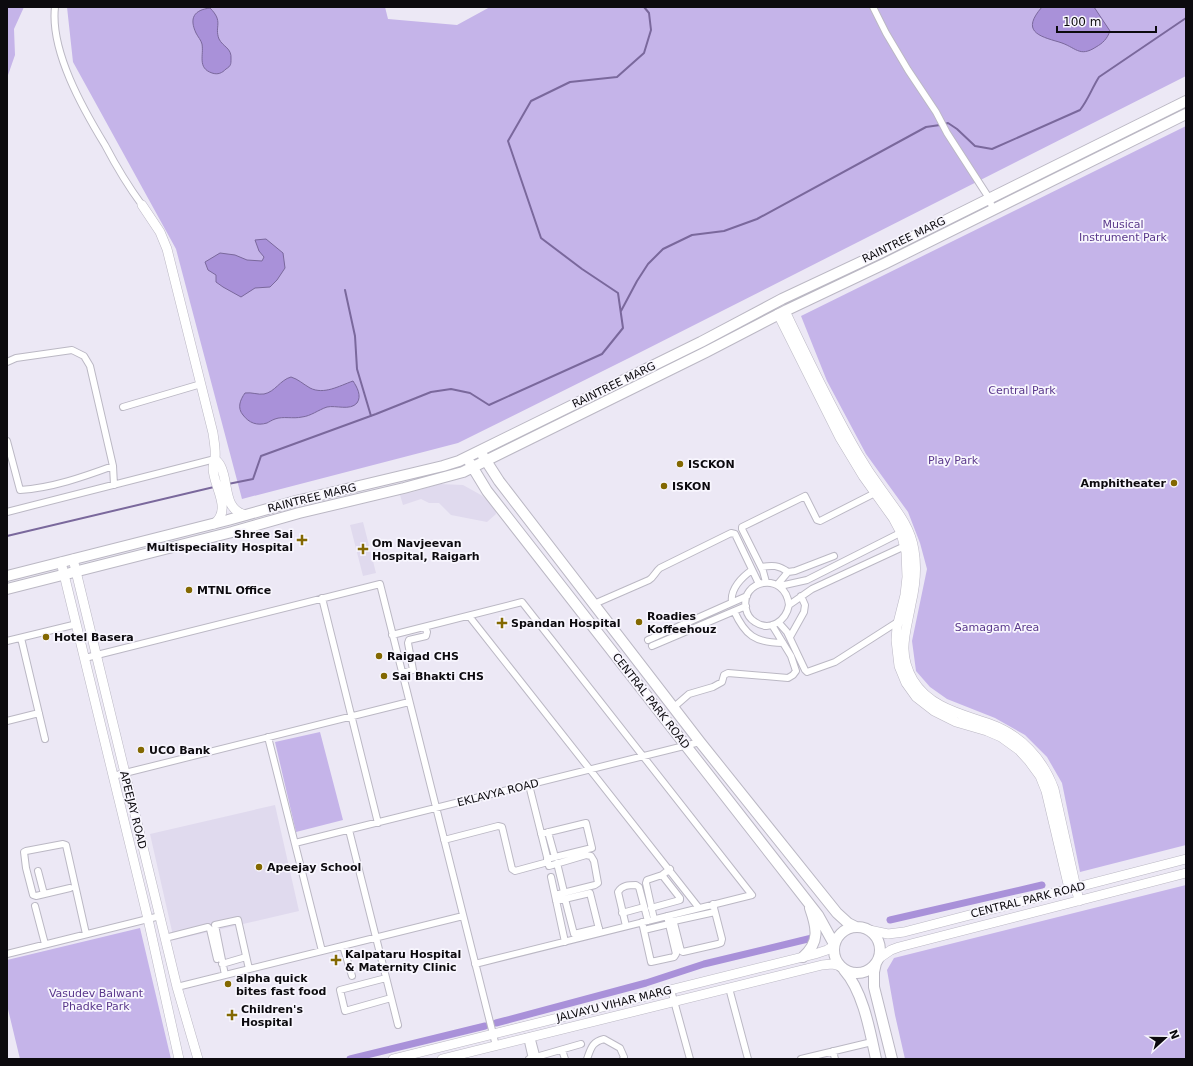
<svg xmlns="http://www.w3.org/2000/svg" width="1193" height="1066" viewBox="0 0 1193 1066" font-family="'DejaVu Sans',sans-serif">
	<style>
		.built { fill: #e0daee }
		.green { fill: #c5b4e9 }
		.water { fill: #a991d9; stroke: #7a689c }
		.lines { fill: none; stroke-linecap: round; stroke-linejoin: round }
		.stream { stroke: #7a689c; stroke-width: 2 }
		.canal { stroke: #a991d9; stroke-width: 7 }
		.street-casing { stroke: #bbb8c4; stroke-width: 8 }
		.secondary-casing { stroke: #bbb8c4; stroke-width: 10 }
		.primary-casing { stroke: #bbb8c4; stroke-width: 12 }
		.street { stroke: #fff; stroke-width: 6 }
		.secondary { stroke: #fff; stroke-width: 9 }
		.primary { stroke: #fff; stroke-width: 10 }
		.poi-dot { fill: #836801; stroke: #f8f6fe; stroke-width: 1.5 }
		.labels { text-anchor: middle; dominant-baseline: central; stroke-width: 3.5; stroke-linejoin: round; paint-order: stroke }
		.park-label { font-size: 11px; fill: #59378b; stroke: #f8f6fe }
		.street-label { font-size: 11px; fill: #0c0a0e; stroke: #f8f6fe }
		.poi-label { font-size: 11px; font-weight: bold; fill: #0c0a0e; stroke: #f8f6fe; text-anchor: start }
	</style>
	<rect width="100%" height="100%" fill="#ece8f5"/>
	<path class="built" d="M439 484 463 485 481 495 495 507 496 514 487 522 451 515 439 503H429L421 499 403 505 400 495 413 492Z
		M363 522 376 573 363 576 350 525Z
		M275 805 299 911 174 940 150 834Z"/>
	<path class="green" d="M7 7H24L14 29 15 55 7 78Z
		M67 7H385L388 19 457 25 490 7H1186V76L629 358 458 443 242 499 176 249 73 62Z
		M1186 126V845L1080 872 1062 783 1047 757 1025 735 995 718 947 699 930 687 916 671 912 641 927 569 920 543 908 512 866 454 827 381 801 316Z
		M320 732 343 820 296 832 275 742Z
		M1186 885V1059H905L895 1015 887 970 894 958Z
		M140 928 171 1059H20L7 1005V960Z"/>
	<path class="water" d="M1042 7H1094L1110 31C1107 39 1103 43 1096 47 1079 58 1076 47 1059 42 1038 36 1021 31 1042 7Z
		M210 8C224 22 214 26 219 39 223 47 232 48 231 59 231 64 231 66 226 69 222 73 218 75 212 73 197 68 204 55 202 44 201 40 198 37 196 33 189 18 194 10 210 8Z
		M266 239 283 253 285 268 277 280 270 287 255 288 241 297 223 287 216 282V275L208 270 205 262 220 253 235 255 247 260 262 261 264 257 259 251 255 240Z
		M291 377C298 379 303 384 310 388 324 395 339 386 353 381 357 387 362 396 357 403 350 411 336 405 327 407 318 410 311 416 302 417 293 419 283 416 275 419 272 420 269 422 267 423 257 426 249 423 243 415 237 408 240 400 245 393 252 392 258 395 264 394 275 392 280 380 291 377Z"/>
	<g class="lines">
		<path class="stream" d="M945 124 948 123 957 129 975 146 992 149 1080 110C1088 100 1092 88 1099 77L1186 18
			M345 290 355 336 357 369 371 416
			M621 311 637 281 648 264 663 249 692 235 724 231 757 219 926 127 940 125
			M228 484 253 479 261 456 376 414 431 392 451 389 470 393 489 405 602 354 623 328 618 293 582 269 541 238 508 141 531 101 570 82 617 77 644 53 651 30 649 13 644 7
			M7 536 214 487
			M485 1026 496 1023"/>
		<path class="canal" d="M890 920 1042 885
			M496 1023 646 983 704 964 812 938
			M350 1059 485 1026"/>
		<defs>
			<path id="street" d="M55 7C50 51 83 109 105 145 116 166 128 186 142 205
				M873 7 886 33 908 70 936 112 947 133 989 198 993 210
				M7 362 16 358 72 350 84 356 90 366 113 466 114 485
				M123 407 201 384
				M7 441 20 490C52 488 83 477 113 466
				M7 512 215 459
				M761 567C772 565 779 565 788 572
				M766 582 763 571 742 529V527L805 496 817 520 820 521 875 493
				M777 585 788 572 795 571 834 556
				M780 586 807 580 904 531
				M322 598 378 823
				M732 602C730 589 742 577 752 570
				M594 604 649 580C654 577 655 572 660 568L731 533 735 534 759 584
				M789 605C785 570 739 580 746 609 747 614 750 619 755 622 770 632 786 621 789 605L812 589 907 545
				M734 611C745 635 755 643 783 643
				M469 616 699 908
				M779 623 787 632 805 670 807 672 835 662 899 621
				M392 635 522 602 752 895 475 964
				M790 637 804 612 805 605 801 596
				M21 638 45 739
				M648 640 747 596
				M7 641 77 624
				M652 646 746 606
				M85 658 380 584 496 1046
				M402 673 413 670 408 643 409 640 426 636 427 632 425 627
				M674 707 689 694 713 687 722 682 724 675 728 673 788 678 793 675 796 671 791 656 772 625
				M7 721 39 713
				M268 737 322 951
				M113 776 409 702
				M529 785 548 861
				M349 830 398 1025
				M548 832 555 857
				M541 834 586 823 592 848 547 859
				M444 840 498 826 502 827 503 831 512 869 515 871 548 862
				M295 843 700 742
				M557 863 564 892
				M549 866 586 855 591 856 594 861 598 883 595 885 555 895
				M38 871 44 894
				M551 877 565 942
				M70 888 36 896 33 895 26 868 24 852 26 851 63 844 66 845 86 934
				M565 899 574 934 599 928
				M556 901 590 893 600 933
				M35 906 45 944
				M651 908 680 900V898L662 875
				M622 913 644 907
				M672 915 681 951 683 952 718 944 721 943 722 939 713 904
				M654 919 646 883 647 880 662 875 670 869
				M674 921 715 912
				M642 922 651 962 674 957 676 954 667 916
				M626 926 618 892C622 885 629 885 636 885L639 887 648 921
				M644 930 669 924
				M165 938 208 927 210 929 217 959
				M343 946 352 976
				M7 954 160 916
				M222 964 246 957
				M225 975 215 925 238 920 249 969
				M386 978 340 990 345 1011 391 998
				M177 987 463 916
				M729 988 748 1059
				M671 990 690 1059
				M531 1036 537 1059
				M527 1037 532 1059
				M562 1050 565 1059
				M833 1051 835 1059
				M529 1059 581 1044
				M587 1059C591 1048 592 1042 604 1039L620 1048 624 1057 623 1059
				M801 1059 872 1042"/>
			<path id="secondary" d="M142 205 160 232 167 249 213 433C214 441 216 450 215 458 215 461 213 464 213 468 213 486 233 509 214 524
				M785 311C808 359 831 408 858 454 865 466 873 478 881 489 895 509 910 525 914 550 917 567 915 587 911 604 906 632 897 653 913 680 930 708 962 714 990 724 1021 735 1043 759 1054 789L1079 901
				M778 314 840 438 863 476 893 518 901 533 906 552 907 577 905 595 897 627 896 640 899 666 906 683 916 697 934 711 956 722 987 731 1001 737 1019 750 1029 761 1040 776 1046 791 1068 884
				M215 459C217 461 220 464 221 467 229 484 223 510 246 515
				M73 559 177 987 198 1059
				M61 562 148 919 179 1059
				M869 930 888 934 904 932 1186 859
				M878 959 891 950 899 947 1186 873
				M393 1059 815 954 827 950 834 946
				M442 1059 822 965 832 964 840 966"/>
			<path id="primary" d="M483 456 499 481 700 742 837 913 848 923 856 927
				M470 463 487 491 818 915 834 944
				M7 576 228 520 296 501 443 466 459 461 701 342 782 299 880 253 1186 101
				M7 589 232 532 299 513 404 488 463 472 706 352 787 310 886 263 1186 114
				M834 950a23 23 0 1 1 46 0a23 23 0 1 1-46 0Z
				M803 957C820 942 817 928 810 908
				M876 963 874 972V987L892 1059
				M844 970C863 991 870 1031 876 1059"/>
		</defs>
		<use href="#street" class="street-casing"/>
		<use href="#secondary" class="secondary-casing"/>
		<use href="#primary" class="primary-casing"/>
		<use href="#street" class="street"/>
		<use href="#secondary" class="secondary"/>
		<use href="#primary" class="primary"/>
	</g>
	<g class="poi-dot">
		<circle cx="680" cy="464" r="4"/>
		<circle cx="1174" cy="483" r="4"/>
		<circle cx="664" cy="486" r="4"/>
		<path d="M300 534h4v4h4v4h-4v4h-4v-4h-4v-4h4z"/>
		<path d="M361 543h4v4h4v4h-4v4h-4v-4h-4v-4h4z"/>
		<circle cx="189" cy="590" r="4"/>
		<circle cx="639" cy="622" r="4"/>
		<path d="M500 617h4v4h4v4h-4v4h-4v-4h-4v-4h4z"/>
		<circle cx="46" cy="637" r="4"/>
		<circle cx="379" cy="656" r="4"/>
		<circle cx="384" cy="676" r="4"/>
		<circle cx="141" cy="750" r="4"/>
		<circle cx="259" cy="867" r="4"/>
		<path d="M334 954h4v4h4v4h-4v4h-4v-4h-4v-4h4z"/>
		<circle cx="228" cy="984" r="4"/>
		<path d="M230 1009h4v4h4v4h-4v4h-4v-4h-4v-4h4z"/>
	</g>
	<g class="labels">
		<g class="park-label">
			<text x="1123" y="224">Musical<tspan x="1123" dy="13">Instrument Park</tspan></text>
			<text x="1022" y="390">Central Park</text>
			<text x="953" y="460">Play Park</text>
			<text x="997" y="627">Samagam Area</text>
			<text x="96" y="993">Vasudev Balwant<tspan x="96" dy="13">Phadke Park</tspan></text>
		</g>
		<g class="street-label">
			<text transform="translate(904 240) rotate(-26)">RAINTREE MARG</text>
			<text transform="translate(614 385) rotate(-26)">RAINTREE MARG</text>
			<text transform="translate(312 498) rotate(-14)">RAINTREE MARG</text>
			<text transform="translate(651 701) rotate(52)">CENTRAL PARK ROAD</text>
			<text transform="translate(498 793) rotate(-14)">EKLAVYA ROAD</text>
			<text transform="translate(133 810) rotate(76)">APEEJAY ROAD</text>
			<text transform="translate(1028 900) rotate(-14)">CENTRAL PARK ROAD</text>
			<text transform="translate(614 1004) rotate(-14)">JALVAYU VIHAR MARG</text>
		</g>
		<g class="poi-label">
			<text x="688" y="464">ISCKON</text>
			<text x="1166" y="483" text-anchor="end">Amphitheater</text>
			<text x="672" y="486">ISKON</text>
			<text x="293" y="534" text-anchor="end">Shree Sai<tspan x="293" dy="13">Multispeciality Hospital</tspan></text>
			<text x="372" y="543">Om Navjeevan<tspan x="372" dy="13">Hospital, Raigarh</tspan></text>
			<text x="197" y="590">MTNL Office</text>
			<text x="647" y="616">Roadies<tspan x="647" dy="13">Koffeehouz</tspan></text>
			<text x="511" y="623">Spandan Hospital</text>
			<text x="54" y="637">Hotel Basera</text>
			<text x="387" y="656">Raigad CHS</text>
			<text x="392" y="676">Sai Bhakti CHS</text>
			<text x="149" y="750">UCO Bank</text>
			<text x="267" y="867">Apeejay School</text>
			<text x="345" y="954">Kalpataru Hospital<tspan x="345" dy="13">&amp; Maternity Clinic</tspan></text>
			<text x="236" y="978">alpha quick<tspan x="236" dy="13">bites fast food</tspan></text>
			<text x="241" y="1009">Children's<tspan x="241" dy="13">Hospital</tspan></text>
		</g>
	</g>
	<rect width="1193" height="1066" fill="none" stroke="#0c0a0e" stroke-width="16"/>
	<g transform="translate(1165 1038) rotate(69)" stroke="#f8f6fe" stroke-width="3" paint-order="stroke">
	<path d="M0-3L7 15L0 10L-7 15Z" fill="#0c0a0e"/>
	<text y="-6" font-size="11" font-weight="bold" text-anchor="middle" fill="#0c0a0e">N</text>
	</g>
	<path d="M1057 26v6h99v-6" fill="none" stroke="#0c0a0e" stroke-width="2"/>
	<text x="1063" y="26" font-size="12" fill="#0c0a0e" stroke="#f8f6fe" stroke-width="3" paint-order="stroke">100 m</text>
</svg>
